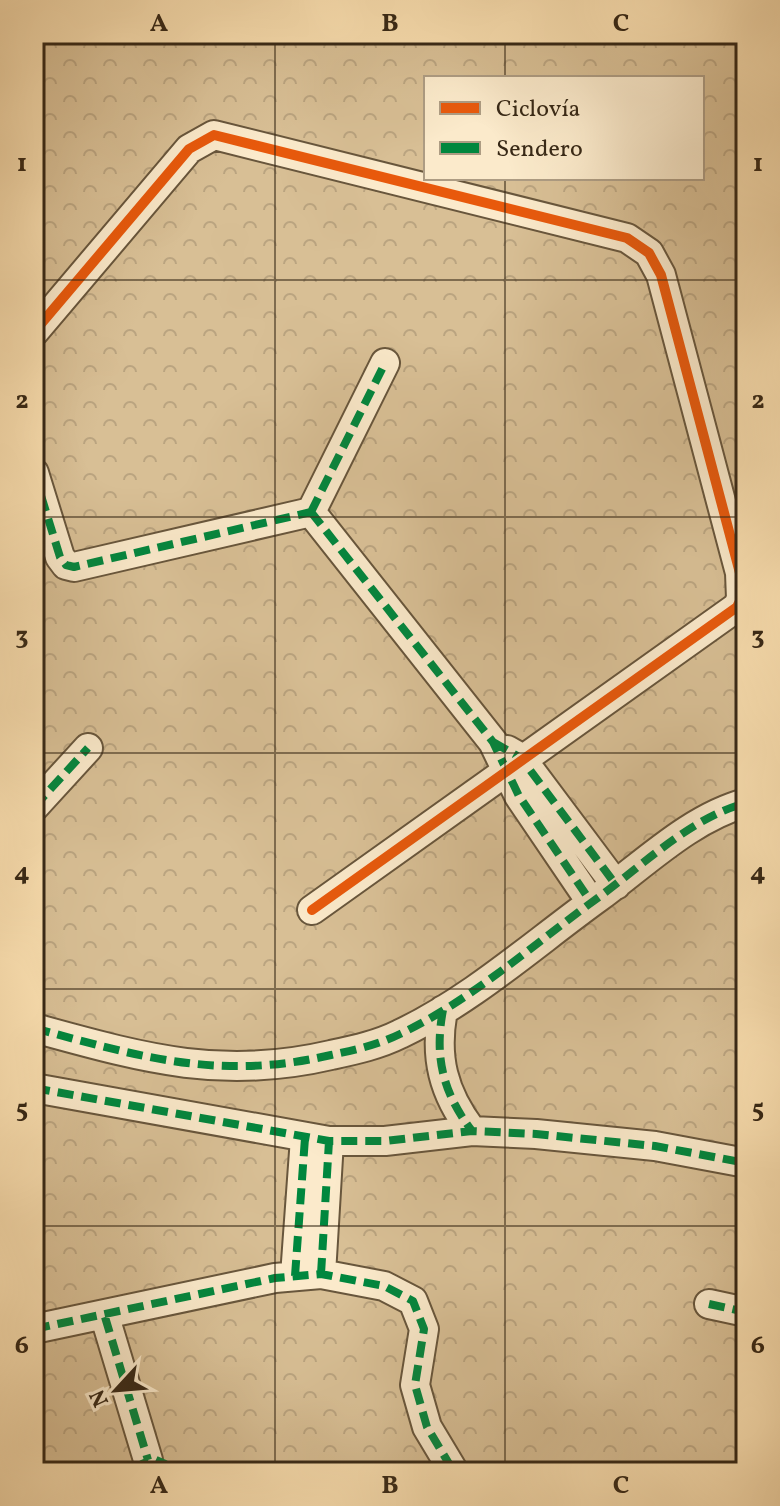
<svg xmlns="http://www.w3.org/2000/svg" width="780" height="1506" viewBox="0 0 780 1506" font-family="Vollkorn,serif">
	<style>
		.forest { fill: url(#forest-crowns); stroke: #887456; stroke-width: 2; fill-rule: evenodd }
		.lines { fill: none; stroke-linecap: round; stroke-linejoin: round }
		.street-casing { stroke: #68563c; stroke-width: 32 }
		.street { stroke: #fbeacb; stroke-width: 28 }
		.quiet { stroke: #00873e; stroke-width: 8; stroke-dasharray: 16 8; stroke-linecap: butt }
		.cycleway-casing { stroke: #fbeacb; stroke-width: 15 }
		.cycleway { stroke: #e8590c; stroke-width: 10 }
		.grid { fill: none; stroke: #372816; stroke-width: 2; stroke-opacity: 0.55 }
		.neatline { fill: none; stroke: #372816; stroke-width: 3 }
		.grid-label { font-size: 26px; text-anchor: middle; font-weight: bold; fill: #372816 }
	</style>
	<defs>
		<pattern id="forest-crowns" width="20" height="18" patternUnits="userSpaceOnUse" patternTransform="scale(2)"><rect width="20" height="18" fill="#d8bf95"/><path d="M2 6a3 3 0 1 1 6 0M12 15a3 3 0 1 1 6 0" fill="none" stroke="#baa480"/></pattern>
	</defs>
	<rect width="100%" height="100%" fill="#f9deaf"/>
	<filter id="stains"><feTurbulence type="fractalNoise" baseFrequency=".0025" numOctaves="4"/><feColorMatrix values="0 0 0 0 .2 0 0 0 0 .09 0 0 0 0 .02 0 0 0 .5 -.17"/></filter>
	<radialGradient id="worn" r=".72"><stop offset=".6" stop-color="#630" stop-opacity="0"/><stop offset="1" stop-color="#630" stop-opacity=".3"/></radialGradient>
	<path class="forest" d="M34 34H746V1472H34ZM426 78H702V178H426Z"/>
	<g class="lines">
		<defs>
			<path id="street" d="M34 332 189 149 214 135 627 238 649 253 661 275 740 573 741 599 737 607 312 910
				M34 473 60 557 66 565 74 567 311 512
				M311 512 493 742 519 796 591 902
				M311 512 385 363
				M507 750 521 758 616 885
				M34 807 88 748
				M443 1010C434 1057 443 1093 472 1131
				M34 1028C140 1057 220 1081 331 1055 354 1050 378 1045 400 1034 472 1000 535 943 599 897 644 864 692 817 746 803
				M34 1088 329 1141H385L472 1131 536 1134 655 1146 746 1163
				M321 1274 329 1141
				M295 1276 305 1138
				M709 1304 746 1312
				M105 1317 148 1460
				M34 1329 275 1278 321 1274 384 1286 413 1301 424 1329 415 1385 427 1427 454 1472"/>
		</defs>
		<use href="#street" class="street-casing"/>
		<use href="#street" class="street"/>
		<path class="quiet" d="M34 473 60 557 66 565 74 567 311 512
			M311 512 493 742 519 796 591 902
			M311 512 385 363
			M493 742 521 758 616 885
			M34 807 88 748
			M443 1010C434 1057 443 1093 472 1131
			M34 1028C140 1057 220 1081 331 1055 354 1050 378 1045 400 1034 472 1000 535 943 599 897 644 864 692 817 746 803
			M34 1088 329 1141H385L472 1131 536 1134 655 1146 746 1163
			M321 1274 329 1141
			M295 1276 305 1138
			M709 1304 746 1312
			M105 1317 148 1460
			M34 1329 275 1278 321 1274 384 1286 413 1301 424 1329 415 1385 427 1427 454 1472
			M138 1472 142 1464 154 1459 165 1464 169 1472"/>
		<defs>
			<path id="cycleway" d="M34 332 189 149 214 135 627 238 649 253 661 275 740 573 741 599 737 607 312 910"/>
		</defs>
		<use href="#cycleway" class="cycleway-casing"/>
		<use href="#cycleway" class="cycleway"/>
	</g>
	<path class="grid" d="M275 34V1472M505 34V78M505 178V1472M34 280H746M34 517H746M34 753H746M34 989H746M34 1226H746"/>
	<rect width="780" height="1506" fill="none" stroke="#f9deaf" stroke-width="88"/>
	<rect x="424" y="76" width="280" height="104" fill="#fbeacb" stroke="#ad9c83" stroke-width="2"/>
	<rect x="440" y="102" width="40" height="12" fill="#e8590c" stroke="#ad9c83" stroke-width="2"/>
	<text x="496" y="116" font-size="24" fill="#372816">Ciclovía</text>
	<rect x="440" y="142" width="40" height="12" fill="#00873e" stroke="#ad9c83" stroke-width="2"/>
	<text x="496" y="156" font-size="24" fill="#372816">Sendero</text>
	<g transform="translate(116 1390) rotate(244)" stroke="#fbeacb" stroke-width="6" paint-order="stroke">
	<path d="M0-6L14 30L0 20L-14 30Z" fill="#372816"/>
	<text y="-12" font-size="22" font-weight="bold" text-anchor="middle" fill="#372816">N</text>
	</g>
	<rect x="44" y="44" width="692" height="1418" class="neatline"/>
	<g class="grid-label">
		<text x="159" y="31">A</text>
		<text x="390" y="31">B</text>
		<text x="621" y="31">C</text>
		<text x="22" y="171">1</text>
		<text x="758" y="171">1</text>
		<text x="22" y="408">2</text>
		<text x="758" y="408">2</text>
		<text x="22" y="644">3</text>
		<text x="758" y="644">3</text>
		<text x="22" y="880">4</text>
		<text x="758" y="880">4</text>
		<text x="22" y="1117">5</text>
		<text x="758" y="1117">5</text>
		<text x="22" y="1353">6</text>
		<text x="758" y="1353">6</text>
		<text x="159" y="1493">A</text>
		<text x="390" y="1493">B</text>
		<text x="621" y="1493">C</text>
	</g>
	<rect width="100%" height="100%" filter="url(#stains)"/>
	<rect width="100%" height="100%" fill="url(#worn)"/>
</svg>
